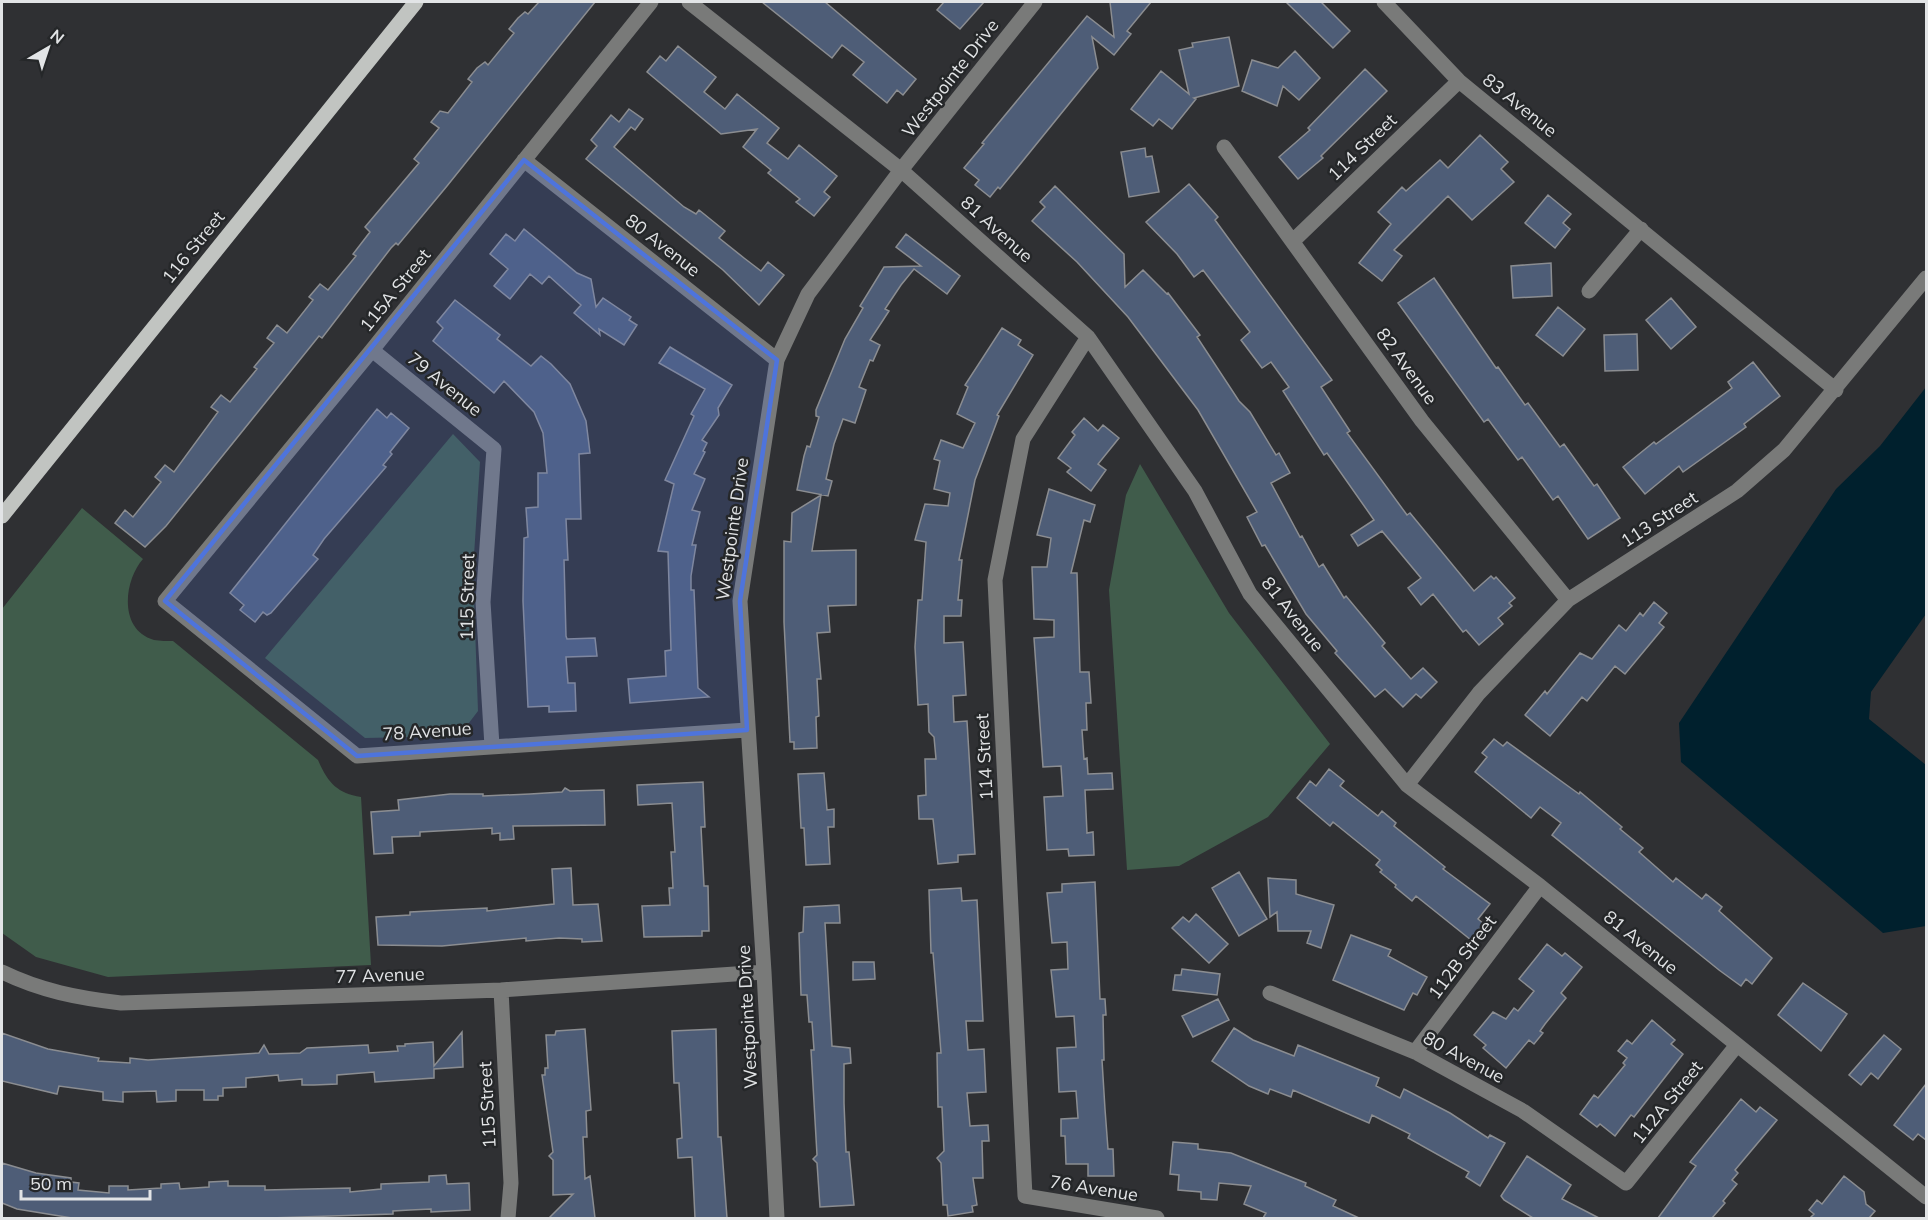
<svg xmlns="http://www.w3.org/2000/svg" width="1928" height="1220" viewBox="0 0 1928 1220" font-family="Mulish,sans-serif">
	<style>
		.green { fill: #405c4b }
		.water { fill: #00202d }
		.building { fill: #4e5d77; stroke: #8b8d91; stroke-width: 1.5 }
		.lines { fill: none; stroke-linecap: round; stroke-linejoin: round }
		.minor { stroke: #797a79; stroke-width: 15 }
		.major { stroke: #c1c4c1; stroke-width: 15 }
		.marked { fill: #4e74dc; fill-opacity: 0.2; stroke: #4e74dc; stroke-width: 4.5; stroke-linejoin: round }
		.labels { text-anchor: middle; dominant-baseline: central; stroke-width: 5; stroke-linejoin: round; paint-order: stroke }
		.street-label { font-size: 18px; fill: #e2e4e6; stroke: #252729 }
	</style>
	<rect width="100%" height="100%" fill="#2f3033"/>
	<path class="green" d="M453 434 480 462 473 571 478 711 459 736 365 738 265 658Z
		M1140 464 1229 613 1330 744 1268 817 1179 866 1127 870 1109 590 1126 495Z
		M82 508 143 559C124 580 118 630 154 640 160 641 167 641 173 641L318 760C328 783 337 793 361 797L371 965 108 977 36 957 2 933V609Z"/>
	<path class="water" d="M1926 387V614L1871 692 1869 719 1926 765V926L1883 933 1681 762 1679 723 1836 489 1880 446Z"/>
	<path class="building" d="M539 2H595L447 186 398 245 396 243 391 248 322 338 319 336 166 526 145 547 115 523 125 510 133 517 161 482 155 477 165 465 174 472 218 412 211 407 221 395 230 402 257 369 254 367 274 343 267 338 277 325 287 333 313 300 309 297 320 284 328 290 356 256 353 254 370 232 365 227 419 163 414 159 439 128 431 122 440 111 448 113 472 82 468 79 477 68 485 62 488 65 514 33 509 29 518 18 525 12 528 14Z
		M762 2H825L916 79 903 95 897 90 887 103 853 75 864 62 842 45 832 58Z
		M944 2H984L960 29 937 10Z
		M1110 2H1151L1127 31 1131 34 1114 55 1092 37 1098 68 1000 189 998 187 990 197 975 185 979 180 964 168 984 144 982 143 1087 16 1114 37Z
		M1286 2H1321L1350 31 1333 48Z
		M1229 37 1239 86 1194 98 1196 99 1172 129 1159 119 1153 126 1131 109 1161 71 1189 94 1179 50 1193 47 1192 43Z
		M678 46 716 77 704 92 725 109 737 94 779 128 767 143 788 159 799 145 837 176 824 192 830 197 814 216 796 202 800 199 768 173 771 170 743 147 757 129 721 134 647 72 660 56 666 61Z
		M1295 51 1320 78 1299 100 1283 86 1277 106 1242 91 1252 60 1278 68Z
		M1365 69 1387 91 1321 156 1323 158 1298 179 1279 157 1310 130 1308 128Z
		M629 109 643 119 635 130 631 127 614 147 684 207 696 214 699 210 725 231 719 238 744 258 761 271 768 262 784 275 759 305 723 270 586 159 597 146 591 140 611 115 619 122Z
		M1480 135 1508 162 1501 169 1514 182 1472 220 1448 196 1394 250 1402 256 1382 281 1359 263 1391 224 1378 212 1402 187 1406 191 1440 160 1448 168Z
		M1145 148 1146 157 1152 156 1159 192 1129 197 1121 152Z
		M1189 184 1218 217 1215 220 1332 380 1321 387 1350 431 1347 433 1407 515 1410 513 1474 591 1491 576 1494 579 1496 577 1515 598 1509 603 1512 606 1498 618 1503 624 1479 645 1466 630 1463 632 1433 594 1421 605 1408 588 1421 578 1382 531 1358 546 1351 535 1374 520 1327 453 1324 455 1283 391 1289 387 1271 362 1262 368 1241 340 1250 332 1203 270 1194 277 1177 254 1146 222Z
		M1055 186 1124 254 1125 287 1143 270 1167 294 1168 293 1200 335 1197 337 1239 401 1250 412 1276 455 1279 453 1290 473 1271 483 1300 537 1302 536 1319 567 1323 564 1344 598 1346 596 1385 643 1382 646 1411 679 1423 668 1437 682 1421 698 1416 694 1403 707 1385 689 1375 697 1335 653 1337 651 1306 614 1265 545 1262 546 1247 517 1257 512 1198 410 1128 317 1077 262 1032 221 1045 207 1040 202Z
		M1548 195 1571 214 1563 223 1570 229 1555 248 1525 223Z
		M524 229 577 273 591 279 596 307 603 298 631 317 629 320 637 325 624 345 599 329 600 335 574 313 581 305 549 276 542 284 530 274 510 299 494 286 508 269 490 254 506 234 515 241Z
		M906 234 960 276 947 294 914 269 901 285 885 309 889 311 870 340 880 345 873 361 870 360 859 387 866 390 855 423 843 419 834 444 826 479 832 481 828 496 797 490 804 456 807 446 810 447 819 417 816 416V410L845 339 863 308 860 306 884 267 921 266 896 247Z
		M1551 263 1552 296 1513 298 1511 266Z
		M1434 278 1496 368 1498 367 1525 405 1528 403 1560 447 1564 444 1594 486 1597 484 1620 518 1588 539 1558 496 1553 500 1522 457 1518 460 1488 419 1484 422 1398 303Z
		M1671 298 1696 327 1671 349 1646 320Z
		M455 300 500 335 497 339 531 366 541 356 551 364 570 384 586 421 590 453 579 454 581 519H566L568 560H564L566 636 567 639 595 638 597 656 566 657 568 683H575L576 711 549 712V706L528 707 523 601 524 538 528 537 526 508 538 507V473H547L543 433 534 412 504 381 494 393 433 341 443 328 437 322Z
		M1558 307 1585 329 1563 356 1536 335Z
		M1002 328 1021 340 1018 345 1033 355 997 415 999 416 975 480 959 560H962L958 600H962L961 616H944V643L963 642 966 695 953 696 954 722 967 721 975 854 958 855V862L938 864 933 819H919L918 796 926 795 925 759H936L934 737 929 732 928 704 918 705 915 647 918 600H922L926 542 915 540 925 504 948 506 950 493 934 489 940 461 934 459 941 440 963 448 975 423 957 414 968 387 965 385Z
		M1637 334 1638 370 1605 371 1604 335Z
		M670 347 732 385 718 408 719 415 702 440 707 443 703 451 705 452 694 474 705 479 692 510 700 512 692 545H696L691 576V590H694L698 688 709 697 630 703 628 679 666 676 665 651 671 650 668 552 658 551 674 484 665 480 694 416 691 414 705 389 659 363Z
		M1753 362 1780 396 1744 424 1746 427 1683 472 1679 466 1645 494 1623 467 1654 442 1656 444 1732 388 1728 382Z
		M377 409 387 418 391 413 409 428 390 452 392 454 383 465 386 467 324 539 313 555 318 559 271 613 267 615 263 612 255 622 240 610 244 605 230 593Z
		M1084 418 1098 431 1103 425 1119 438 1098 464 1106 470 1091 491 1067 472 1071 468 1058 458 1075 435 1072 432Z
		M1049 489 1095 505 1090 522 1084 520 1071 573H1077L1080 672H1089L1091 703H1086L1087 730H1082L1084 759 1087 758 1088 774 1112 773 1113 789 1085 790 1087 833 1093 832 1094 855 1069 856 1068 849 1047 850 1044 797 1063 796 1061 766 1043 767 1034 638 1054 637V620L1034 619 1032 567H1047L1051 538 1037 535Z
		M821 495 812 551 856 550V605L828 606 830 632 817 633 821 679H817L819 716 816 717 817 748 794 749V742H790L784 622V541L791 542 792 513Z
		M1654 602 1667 613 1659 623 1664 627 1625 674 1615 666 1587 701 1582 697 1550 736 1525 715 1545 691 1547 694 1580 653 1592 659 1619 625 1626 631 1640 613 1643 616Z
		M1494 739 1503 746 1507 742 1579 794 1580 792 1622 827 1620 829 1643 848 1639 852 1673 882 1676 878 1702 899 1706 894 1722 907 1719 911 1772 958 1752 984 1746 979 1741 986 1719 970 1552 835 1561 823 1540 807 1531 818 1475 772 1487 757 1482 753Z
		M1329 769 1344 781 1340 786 1378 816 1382 811 1396 823 1394 826 1445 867 1443 869 1490 904 1478 919 1484 924 1471 940 1416 896 1412 901 1395 887 1396 885 1380 872 1382 870 1376 865 1380 860 1333 822 1330 826 1297 798 1310 781 1316 786Z
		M824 773 827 810 834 809V827H828L830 864 806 865 804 828H801L798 774Z
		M703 782 705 827H701L704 886H708L709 931H702V936L644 937 642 906 670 905 669 888H673L671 852H675L672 803 638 805 637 785Z
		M565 788 570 791 604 790 605 825 513 826 514 839 500 840V833L492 834V828L420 832V836L392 837 393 853 374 854 371 812 399 810 398 800 450 794H483V796L530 794 562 792Z
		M571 868 573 905 598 904 602 941 582 942V939L559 938 526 941V938L442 946 378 945 376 917 410 915V912L487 908V911L554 904 552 869Z
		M1239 872 1267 919 1239 936 1212 888Z
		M1268 878 1296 880V894L1334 905 1321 948 1307 943 1311 931H1278L1277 912 1270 917Z
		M1095 882 1100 999H1105L1106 1015H1103L1104 1060H1102L1105 1109 1108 1149H1113L1114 1176H1088V1164H1066L1065 1136H1061V1119L1078 1118 1076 1091 1059 1092 1057 1048 1076 1047 1074 1016 1056 1017 1051 970 1068 969 1067 942 1052 943 1047 893 1062 892V884Z
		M961 888 962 901 977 900 983 1021H966L968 1050 984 1049 986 1092 967 1093 970 1126 988 1125 989 1141H982L983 1178H973L977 1205 972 1206 973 1212 948 1216 947 1205H943L941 1163 937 1158 944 1151 942 1107H938L937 1053H941L933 953H931L929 890Z
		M839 905 840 923H825L832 1046 850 1048 851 1063 844 1064V1103L846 1152H849L854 1205 820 1207 817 1163 813 1159 817 1155 811 1050H814L812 1022H809L807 995H801L799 933 803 932 804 907Z
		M1196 914 1228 944 1209 963 1172 928 1183 917 1189 922Z
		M1351 935 1391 950 1388 956 1427 977 1417 995 1413 993 1404 1010 1333 980Z
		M1547 944 1562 956 1565 953 1582 967 1561 993 1566 998 1545 1024 1540 1031 1543 1033 1534 1044 1529 1040 1506 1068 1483 1048 1486 1045 1474 1035 1493 1012 1506 1019 1514 1008 1518 1011 1534 991 1519 979Z
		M853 962H874L875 979 853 980Z
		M1182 969 1220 974 1217 995 1173 990 1175 975H1181Z
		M1803 983 1847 1014 1821 1051 1778 1015Z
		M1218 999 1229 1020 1193 1037 1182 1016Z
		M1652 1020 1675 1040 1671 1044 1683 1054 1634 1117 1631 1115 1615 1136 1600 1124 1597 1127 1580 1114 1594 1095 1598 1098 1625 1065 1623 1063 1627 1058 1618 1051 1627 1040 1632 1044Z
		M1234 1028 1253 1040 1294 1056 1298 1045 1350 1066 1379 1078 1376 1086 1400 1098 1404 1089 1450 1113 1488 1138 1490 1135 1505 1143 1480 1186 1466 1177 1469 1172 1408 1138 1410 1134 1372 1115 1369 1123 1293 1090 1291 1097 1270 1089 1268 1094 1249 1086 1212 1061Z
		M585 1029 591 1110 586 1111 587 1137H583L585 1179 590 1176 595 1218H549L573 1194 553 1195V1160L549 1156 553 1152 542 1075H545V1068H548L546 1035H555L556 1031Z
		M716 1029 718 1137H721L727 1218H695L692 1157 678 1158 677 1139 682 1138 679 1083H674L672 1031Z
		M462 1032 463 1067 434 1069V1078L375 1082 374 1072 337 1075V1084L314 1085H302V1079L279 1081 278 1075 246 1078V1087L223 1088V1096H218V1100H204V1090H176V1101L157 1102 156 1091 123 1092V1102L103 1100V1092L59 1086 57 1094 2 1081V1033L48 1049 99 1058 98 1061 130 1063V1058L148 1060 259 1053 264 1045 269 1054 300 1053 307 1048 368 1045 369 1053 398 1051 397 1046H405V1044L433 1042 434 1066Z
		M1884 1035 1901 1049 1878 1079 1871 1073 1861 1085 1849 1075Z
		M1926 1084V1140L1918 1134 1913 1140 1894 1125Z
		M1741 1099 1756 1112 1760 1107 1777 1120 1735 1170 1738 1173 1732 1180 1737 1184 1723 1201 1725 1203 1712 1218H1658L1696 1166 1690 1162Z
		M1173 1142 1198 1144V1149L1231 1153 1306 1183 1305 1186 1336 1200 1333 1206 1359 1218H1263L1266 1213 1244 1204 1251 1186 1219 1183 1217 1200 1201 1199V1192L1178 1190 1179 1175 1170 1174Z
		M1527 1156 1571 1185 1562 1199 1599 1218H1533L1504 1200 1501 1196Z
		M2 1163 36 1173 71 1178V1182L79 1183 78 1190 109 1193V1186H128V1190L161 1188V1184L179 1183 180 1189 209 1187V1182L228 1181V1186H265V1190L350 1188V1192L381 1189V1184L429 1182V1176L446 1175 447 1184 469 1183 470 1210 431 1212V1209L410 1210 393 1211V1214L269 1218H72L17 1209 2 1203Z
		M1844 1176 1864 1192 1866 1204 1875 1211 1869 1218H1810L1814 1214 1809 1210 1817 1200 1822 1204Z"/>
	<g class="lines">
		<path class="minor" d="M651 2 372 350 165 601 357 756 747 730
			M689 2 901 170 1088 337 1195 491 1250 594 1407 785 1540 886 1926 1197
			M1384 2 1459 81 1836 390
			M1224 147 1422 421 1568 600
			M524 160 777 360
			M1293 241 1459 81
			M1589 291 1641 229
			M1088 337 1023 439 995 580 1025 1196 1157 1218
			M372 350 494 449 483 602 492 746
			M1407 785 1479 693 1568 600 1737 491 1784 450 1926 278
			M2 972C41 991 78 998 121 1003L501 990 764 972
			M501 990 511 1183 508 1218
			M1270 993 1415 1052 1523 1111 1626 1183 1737 1045
			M1415 1052 1540 886
			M777 1218 764 972 740 601 777 360 808 294 901 170 1035 2"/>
		<path class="major" d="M2 516 416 2"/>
	</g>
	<path class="marked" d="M524 160 777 360 740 601 747 730 357 756 165 601Z"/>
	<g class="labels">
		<g class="street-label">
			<text transform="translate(950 78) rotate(-52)">Westpointe Drive</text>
			<text transform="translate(1520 105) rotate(39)">83 Avenue</text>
			<text transform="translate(1362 147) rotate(-44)">114 Street</text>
			<text transform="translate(997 229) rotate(42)">81 Avenue</text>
			<text transform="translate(663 245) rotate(38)">80 Avenue</text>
			<text transform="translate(193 247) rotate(-51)">116 Street</text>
			<text transform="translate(395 290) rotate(-51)">115A Street</text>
			<text transform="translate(1407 366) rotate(54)">82 Avenue</text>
			<text transform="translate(445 384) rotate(39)">79 Avenue</text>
			<text transform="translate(1659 519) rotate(-33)">113 Street</text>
			<text transform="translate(732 529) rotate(-82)">Westpointe Drive</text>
			<text transform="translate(467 597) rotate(-89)">115 Street</text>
			<text transform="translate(1293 614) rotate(52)">81 Avenue</text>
			<text transform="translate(427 731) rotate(-4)">78 Avenue</text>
			<text transform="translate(984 757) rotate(-93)">114 Street</text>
			<text transform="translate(1641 942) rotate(39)">81 Avenue</text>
			<text transform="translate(1462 957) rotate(-53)">112B Street</text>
			<text transform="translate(380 975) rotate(-2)">77 Avenue</text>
			<text transform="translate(747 1017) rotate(-93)">Westpointe Drive</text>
			<text transform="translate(1464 1057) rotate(28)">80 Avenue</text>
			<text transform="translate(1667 1102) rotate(-51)">112A Street</text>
			<text transform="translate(487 1105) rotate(-93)">115 Street</text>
			<text transform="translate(1094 1188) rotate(9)">76 Avenue</text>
		</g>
	</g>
	<rect width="1928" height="1220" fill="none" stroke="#e2e4e6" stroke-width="6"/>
	<g transform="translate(48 48) rotate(39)" stroke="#252729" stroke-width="4.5" paint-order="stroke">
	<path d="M0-4.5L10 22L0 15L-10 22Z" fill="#e2e4e6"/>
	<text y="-9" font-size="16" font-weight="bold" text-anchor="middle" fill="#e2e4e6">N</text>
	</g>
	<path d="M21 1190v9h129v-9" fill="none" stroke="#e2e4e6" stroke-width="3"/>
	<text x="30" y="1190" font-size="18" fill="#e2e4e6" stroke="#252729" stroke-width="4.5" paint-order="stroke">50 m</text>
</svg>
